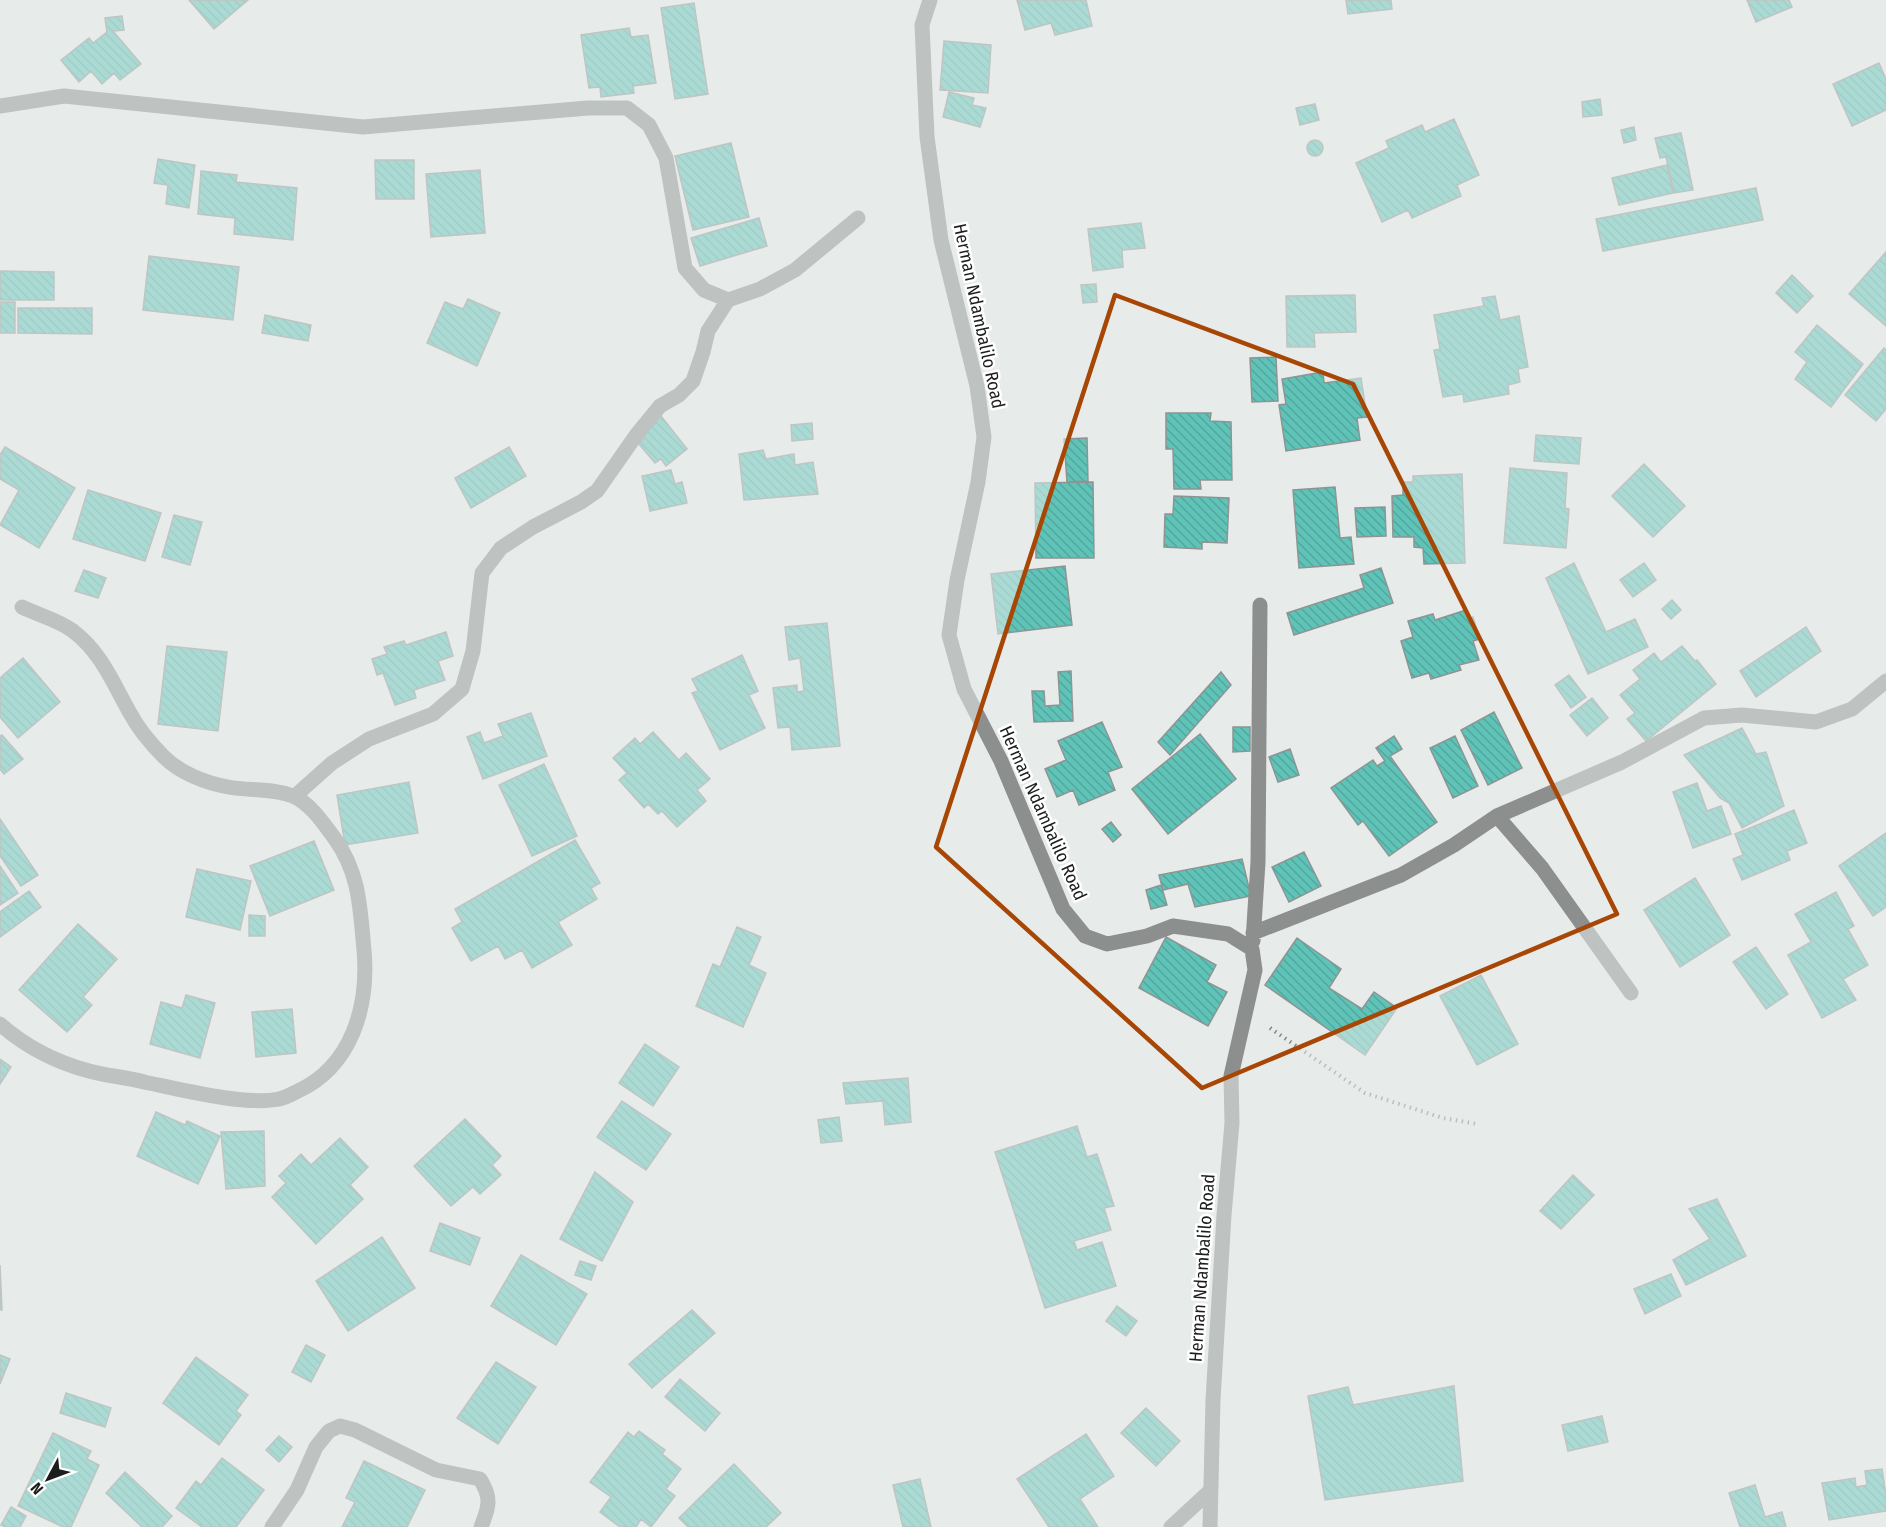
<svg xmlns="http://www.w3.org/2000/svg" width="1886" height="1527" viewBox="0 0 1886 1527" font-family="'Fira Sans Condensed',sans-serif">
	<style>
		.building { fill: url(#building-back-hatch); stroke: #8f9493; stroke-width: 1.5 }
		.lines { fill: none; stroke-linecap: round; stroke-linejoin: round }
		.path { stroke: #838786; stroke-width: 4; stroke-dasharray: 1.5 4.5; stroke-linecap: butt }
		.minor { stroke: #8c8f8e; stroke-width: 15 }
		.marked { fill: none; stroke: #a84705; stroke-width: 4.5; stroke-linejoin: round }
		.labels { text-anchor: middle; dominant-baseline: central; stroke-width: 5; stroke-linejoin: round; paint-order: stroke }
		.street-label { font-size: 18px; fill: #1c1e1d; stroke: #fff }
	</style>
	<defs>
		<pattern id="building-back-hatch" width="6" height="6" patternUnits="userSpaceOnUse" patternTransform="scale(1.5)"><rect width="6" height="6" fill="#5fc3b8"/><path d="M-1 5l2 2M0 0l6 6M5-1l2 2" fill="none" stroke="#52a79e"/></pattern>
	</defs>
	<rect width="100%" height="100%" fill="#e7eceb"/>
	<path class="building" d="M189 0H248L214 29Z
		M1017 0H1086L1092 26 1055 35 1051 23 1025 30Z
		M1346 0H1391L1392 9 1348 14Z
		M1747 0H1789L1792 7 1756 22Z
		M694 3 708 94 675 99 661 8Z
		M122 16 124 30 113 31 141 64 120 80 114 73 102 84 91 71 79 82 61 60 89 38 93 43 107 32 105 18Z
		M629 28 631 37 648 35 656 83 633 86 634 93 601 97 600 87 589 88 581 35Z
		M944 41 991 45 988 93 940 90Z
		M1879 63 1886 79V110L1852 126 1833 84Z
		M949 92 974 98 972 105 986 108 980 127 943 117Z
		M1600 99 1602 115 1583 117 1582 102Z
		M1315 104 1319 120 1300 125 1296 108Z
		M1454 119 1479 175 1457 185 1461 196 1412 218 1408 210 1382 222 1356 163 1389 148 1386 141 1422 125 1425 132Z
		M1634 127 1636 140 1624 143 1621 130Z
		M1681 133 1693 190 1674 193 1666 157 1660 158 1655 138Z
		M1307 148a8 8 0 1 1 16 0a8 8 0 1 1-16 0Z
		M731 143 749 217 693 230 675 156Z
		M158 159 195 165 189 208 166 204 168 185 154 183Z
		M375 160H414V199H376Z
		M1667 165 1673 193 1619 205 1612 178Z
		M480 170 485 233 431 237 426 174Z
		M201 171 237 175 236 182 297 188 293 240 234 234 235 218 198 214Z
		M1756 188 1763 220 1603 251 1596 219Z
		M759 218 767 246 700 266 691 238Z
		M1141 223 1145 248 1122 250 1123 267 1093 271 1088 229Z
		M1886 252V326L1849 294Z
		M149 256 239 267 233 320 143 310Z
		M0 271 54 272V300H0Z
		M1792 275 1813 296 1797 313 1776 293Z
		M1096 284 1097 302 1083 303 1081 285Z
		M1355 295 1356 332 1314 333 1315 347H1287L1286 296Z
		M1495 296 1500 320 1519 316 1528 367 1518 369 1520 382 1508 385 1509 394 1464 402 1463 394 1443 397 1434 350 1440 349 1434 315 1484 306 1482 298Z
		M468 299 500 313 477 366 427 343 445 302 463 309Z
		M0 302H15V333H0Z
		M18 308H92V334L18 333Z
		M265 315 311 325 308 341 262 333Z
		M1817 325 1863 364 1831 407 1795 379 1807 362 1795 352Z
		M1884 348 1886 350V409L1876 421 1845 395Z
		M1276 357 1278 401 1252 402 1250 358Z
		M1323 372 1324 383 1361 378 1367 417 1357 418 1360 440 1286 451 1279 405 1286 404 1282 379Z
		M1166 413H1211L1210 421 1231 422 1232 480H1200L1201 489H1174L1173 449H1166Z
		M661 416 687 449 666 466 661 459 655 463 638 443 645 438 641 433Z
		M812 423 813 439 792 441 791 425Z
		M1536 435 1581 438 1579 464 1534 461Z
		M1087 438 1088 481 1067 482 1064 439Z
		M5 447 75 488 39 548 0 525 19 490 0 479V455Z
		M509 447 526 476 471 508 455 478Z
		M763 450 766 459 794 454 795 465 813 462 818 494 744 500 739 454Z
		M1644 464 1685 506 1653 537 1612 496Z
		M1510 468 1567 473 1565 508 1569 509 1566 548 1504 543Z
		M671 470 675 484 682 482 687 503 650 511 642 476Z
		M1462 474 1465 563 1424 564 1423 548 1414 547V537H1393L1392 496 1403 495V482H1413V476Z
		M1093 482 1094 558H1036L1035 483Z
		M1335 487 1340 538 1351 537 1354 564 1299 568 1293 490Z
		M88 490 161 513 145 561 73 539Z
		M1174 496 1229 498 1227 543 1202 542V549L1164 547 1165 514H1173Z
		M1385 507 1386 536 1357 537 1355 508Z
		M174 515 202 522 190 565 162 557Z
		M1574 563 1606 632 1635 619 1648 647 1588 674 1546 578Z
		M1644 563 1656 580 1633 597 1620 580Z
		M1065 566 1072 625 998 634 991 574Z
		M1381 568 1393 603 1294 635 1287 613 1364 588 1360 575Z
		M84 570 106 578 98 598 75 591Z
		M1672 600 1681 610 1671 619 1662 609Z
		M1466 610 1468 619 1473 617 1480 639 1473 641 1479 660 1459 665 1461 670 1431 679 1429 673 1412 678 1401 641 1413 637 1408 621 1433 614 1435 620Z
		M827 623 840 746 792 750 790 727 778 728 773 688 797 685V692L804 691 800 658 789 660 785 627Z
		M1806 627 1821 651 1756 697 1740 671Z
		M446 632 453 656 438 661 445 680 414 690 416 698 395 705 383 673 377 675 372 659 387 654 384 647 404 641 406 645Z
		M167 646 227 652 218 731 158 724Z
		M1682 646 1695 661 1697 660 1716 684 1646 741 1627 719 1635 713 1620 695 1640 679 1633 670 1654 653 1661 662Z
		M742 655 758 691 749 695 765 728 720 750 692 693 698 691 692 679Z
		M23 658 60 702 18 738 0 717V678Z
		M1071 671 1073 721 1034 722 1032 691H1044L1045 706 1060 705 1058 672Z
		M1221 672 1231 685 1170 755 1158 742Z
		M1569 675 1586 697 1571 708 1555 685Z
		M1592 698 1608 718 1587 736 1570 715Z
		M1494 712 1522 768 1488 785 1461 730Z
		M531 713 547 756 483 779 467 737 480 732 484 743 503 736 498 724Z
		M1102 722 1122 767 1108 772 1115 790 1079 805 1073 790 1057 797 1045 769 1066 760 1058 741Z
		M1233 727H1250V751L1233 752Z
		M1742 728 1756 754 1766 752 1784 806 1742 828 1729 803 1720 798 1684 755Z
		M653 732 679 760 686 753 710 779 697 790 706 801 677 827 662 811 658 814 648 804 644 808 619 780 627 773 613 758 635 738 640 744Z
		M1200 734 1236 779 1168 834 1132 789Z
		M2 735 23 759 4 774 0 769V736Z
		M1394 736 1402 749 1390 756 1437 822 1389 856 1363 821 1358 825 1331 788 1373 760 1377 766 1385 761 1376 748Z
		M1455 736 1478 786 1453 798 1430 748Z
		M1290 749 1299 775 1278 782 1269 757Z
		M544 764 577 836 532 856 499 785Z
		M409 782 418 833 345 845 337 795Z
		M1697 783 1707 811 1721 806 1731 834 1693 848 1673 792Z
		M1794 810 1807 843 1787 851 1790 860 1742 880 1733 859 1743 855 1735 834Z
		M0 819 38 875 21 886 0 856Z
		M1111 822 1121 835 1113 842 1102 829Z
		M1886 833V907L1873 916 1839 866Z
		M575 840 600 883 591 888 597 899 558 922 572 945 532 968 522 950 505 959 498 946 471 961 452 928 462 922 455 909Z
		M314 841 334 890 270 916 250 866Z
		M1304 852 1321 886 1289 902 1272 867Z
		M1242 859 1251 896 1195 907 1188 884 1163 890 1159 875Z
		M0 866 18 893 0 905Z
		M197 869 251 881 240 930 186 917Z
		M1695 878 1730 935 1680 967 1644 910Z
		M1161 885 1167 905 1151 909 1146 890Z
		M29 891 41 907 0 937V912Z
		M1836 892 1854 926 1848 929 1868 965 1843 979 1856 1000 1822 1018 1788 955 1811 942 1795 914Z
		M249 915 265 916V936H249Z
		M78 924 117 959 83 997 92 1005 67 1032 19 990Z
		M737 927 761 937 749 965 766 973 743 1027 696 1006 713 964 720 967Z
		M1166 937 1216 965 1207 982 1227 992 1208 1026 1139 988Z
		M1297 938 1341 969 1329 988 1362 1009 1374 992 1397 1008 1365 1055 1265 985Z
		M1756 947 1788 994 1766 1009 1733 962Z
		M1481 975 1518 1044 1477 1065 1440 996Z
		M186 995 215 1003 200 1058 150 1044 161 1002 182 1008Z
		M292 1009 296 1053 256 1057 252 1012Z
		M645 1044 679 1067 653 1106 619 1083Z
		M0 1059 11 1067 0 1084Z
		M908 1078 911 1122 885 1125 883 1101 846 1104 843 1083Z
		M622 1101 671 1134 646 1170 597 1137Z
		M156 1112 185 1125 187 1121 220 1136 198 1184 137 1156Z
		M839 1117 842 1141 821 1143 818 1120Z
		M465 1119 501 1156 492 1165 501 1175 480 1194 473 1187 451 1206 414 1166Z
		M1077 1126 1087 1157 1097 1154 1114 1206 1104 1208 1111 1230 1074 1241 1077 1250 1102 1242 1116 1286 1045 1308 995 1152Z
		M264 1131 265 1186 226 1189 221 1132Z
		M340 1138 368 1167 350 1185 363 1199 316 1244 272 1197 286 1183 279 1176 301 1154 311 1165Z
		M595 1172 633 1202 602 1261 560 1239Z
		M1573 1175 1594 1195 1561 1229 1540 1211Z
		M1717 1199 1746 1256 1686 1285 1673 1260 1710 1239 1689 1209Z
		M440 1223 480 1238 470 1265 430 1251Z
		M382 1237 415 1288 348 1331 316 1281Z
		M521 1255 587 1294 556 1345 491 1306Z
		M580 1261 596 1266 591 1280 575 1275Z
		M0 1265 2 1310H0Z
		M1671 1274 1681 1296 1645 1314 1634 1289Z
		M1117 1306 1137 1321 1126 1336 1106 1321Z
		M692 1310 715 1333 652 1388 629 1364Z
		M306 1345 325 1355 311 1382 292 1372Z
		M0 1355 10 1359 0 1384Z
		M196 1357 248 1395 236 1411 241 1415 219 1445 163 1403Z
		M496 1362 536 1387 498 1444 457 1418Z
		M680 1379 720 1413 705 1431 665 1397Z
		M1454 1386 1463 1481 1325 1500 1308 1396 1348 1387 1353 1405Z
		M66 1393 111 1408 105 1427 60 1413Z
		M1146 1408 1180 1441 1156 1466 1121 1433Z
		M1602 1416 1608 1442 1568 1451 1562 1425Z
		M639 1431 665 1450 662 1454 681 1469 666 1489 675 1496 651 1527 641 1519 636 1527H620L600 1512 611 1497 590 1482 628 1432 634 1437Z
		M53 1433 91 1451 87 1459 99 1465 71 1527H63L18 1506Z
		M1086 1434 1114 1476 1080 1499 1098 1527H1049L1017 1479Z
		M279 1436 292 1447 279 1462 266 1450Z
		M222 1458 264 1490 236 1527H202L176 1508 196 1481 201 1485Z
		M364 1461 425 1490 407 1527H342L355 1502 346 1498Z
		M734 1464 781 1513 766 1527H688L679 1518Z
		M1882 1469 1886 1495V1511L1829 1520 1822 1483 1855 1478 1856 1487 1867 1485 1865 1471Z
		M125 1472 172 1516 162 1527H142L106 1493Z
		M920 1479 931 1527H903L893 1485Z
		M1755 1485 1765 1517 1782 1512 1786 1527H1740L1729 1493Z
		M11 1507 26 1516 20 1527H6L1 1525Z"/>
	<g class="lines">
		<path class="path" d="M1270 1028 1365 1093 1443 1118 1477 1124"/>
		<path class="minor" d="M930 0 922 25 927 137 941 240 977 386 984 437 978 482 957 580 949 635 964 689 1001 761 1063 909 1085 936 1107 944 1147 936 1173 926 1228 934 1252 949 1255 970 1231 1076 1232 1123 1224 1215 1213 1400 1210 1527
			M0 106 64 96 363 127 588 108H627L649 125 666 158 685 268 704 290 728 300
			M728 300 760 289 795 270 858 218
			M295 796 332 763 369 739 433 714 462 689 473 651 482 573 501 548 533 527 581 502 597 491 637 434 660 406 679 395 693 381 703 352 708 331 728 300
			M1497 816 1542 868 1631 993
			M1253 933 1401 875 1454 845 1497 816 1622 762 1704 718 1742 715 1816 722 1852 709 1886 681
			M1253 941 1258 862 1260 605
			M0 1024C26 1047 56 1062 89 1071 107 1076 126 1077 144 1082 179 1089 244 1106 279 1099 285 1098 292 1094 298 1091 352 1066 369 1006 364 950 360 909 360 874 335 839 324 824 310 803 293 796 272 788 249 791 228 787 206 783 180 773 164 757 152 745 138 728 130 713 113 683 101 652 73 631 59 620 38 615 22 607
			M272 1527 297 1490 316 1447 329 1431 340 1426 355 1430 436 1470 480 1479C492 1498 489 1507 481 1527
			M1171 1527 1211 1490"/>
	</g>
	<path d="M0 0H1886V1527H0ZM1115 295 1353 384 1617 914 1202 1088 936 847Z" fill="#e7eceb" fill-opacity=".55" fill-rule="evenodd"/>
	<path class="marked" d="M1115 295 1353 384 1617 914 1202 1088 936 847Z"/>
	<g class="labels">
		<g class="street-label">
			<text transform="translate(979 316) rotate(78)">Herman Ndambalilo Road</text>
			<text transform="translate(1043 813) rotate(66)">Herman Ndambalilo Road</text>
			<text transform="translate(1202 1268) rotate(-86)">Herman Ndambalilo Road</text>
		</g>
	</g>
	<g transform="translate(48 1479) rotate(229)" stroke="#ffffff" stroke-width="4.5" paint-order="stroke">
	<path d="M0-4.5L10 22L0 15L-10 22Z" fill="#1c1e1d"/>
	<text y="-9" font-size="16" font-weight="bold" text-anchor="middle" fill="#1c1e1d">N</text>
	</g>
</svg>
